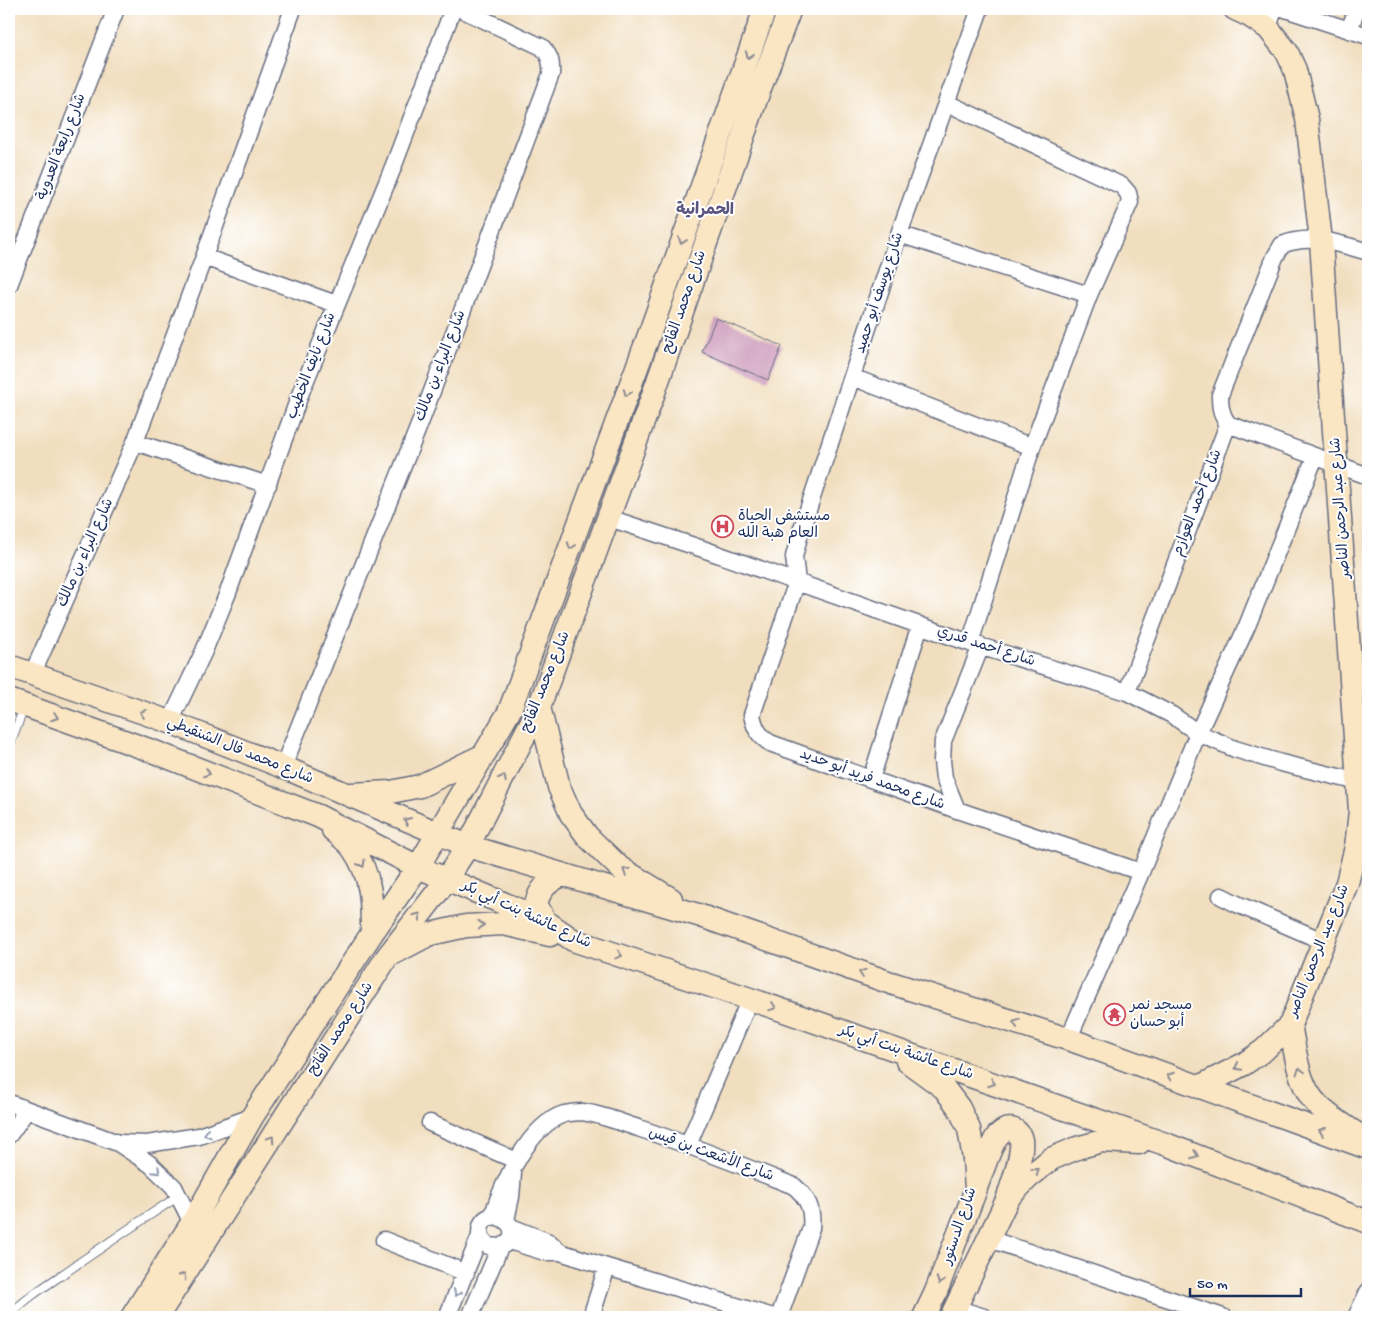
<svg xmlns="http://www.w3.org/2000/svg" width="1377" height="1326" viewBox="0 0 1377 1326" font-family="'Gochi Hand','Playpen Sans Arabic',sans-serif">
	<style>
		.building { fill: #cf9fbd }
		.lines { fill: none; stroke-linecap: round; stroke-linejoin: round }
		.lane-casing { stroke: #666c80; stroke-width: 10 }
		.street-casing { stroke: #666c80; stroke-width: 19 }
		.secondary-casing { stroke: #666c80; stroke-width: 25 }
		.lane { stroke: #fff; stroke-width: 8 }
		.street { stroke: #fff; stroke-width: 16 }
		.secondary { stroke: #fbe6c4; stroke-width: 22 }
		.oneway { stroke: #8b8a91 }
		.oneway2 { stroke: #8d97ae }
		.labels { text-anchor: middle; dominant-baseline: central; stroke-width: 4; stroke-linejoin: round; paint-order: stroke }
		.street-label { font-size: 15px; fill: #1b2f5e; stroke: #fff }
		.poi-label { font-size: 15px; fill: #1b2f5e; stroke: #fff; text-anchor: start }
		.neighbourhood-label { font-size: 16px; font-weight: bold; fill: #5a567f; stroke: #fff }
	</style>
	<rect width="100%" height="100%" fill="#fff"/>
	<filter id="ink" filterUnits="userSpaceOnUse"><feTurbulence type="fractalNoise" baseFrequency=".02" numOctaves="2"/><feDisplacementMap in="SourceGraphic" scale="10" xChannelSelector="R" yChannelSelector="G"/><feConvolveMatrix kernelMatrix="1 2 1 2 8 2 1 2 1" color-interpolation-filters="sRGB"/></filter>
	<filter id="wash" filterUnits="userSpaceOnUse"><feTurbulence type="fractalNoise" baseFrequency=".0096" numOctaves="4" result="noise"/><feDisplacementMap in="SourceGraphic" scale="20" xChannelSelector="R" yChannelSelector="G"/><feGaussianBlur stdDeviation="1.12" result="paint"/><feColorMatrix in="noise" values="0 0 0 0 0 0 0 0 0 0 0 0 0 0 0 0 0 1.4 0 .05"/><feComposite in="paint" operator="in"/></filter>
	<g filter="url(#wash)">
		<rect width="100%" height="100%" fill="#f1debe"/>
		<g id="blocks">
			<path class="building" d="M716 318 782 346 768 380 702 352Z"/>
		</g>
	</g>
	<g filter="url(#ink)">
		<use href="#blocks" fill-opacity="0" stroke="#666c80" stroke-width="1"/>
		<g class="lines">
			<defs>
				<path id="lane" d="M9 746 24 708
					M9 1316C27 1296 54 1281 76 1265 110 1242 144 1218 179 1196"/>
				<path id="street" d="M980 9 899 234 799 537 794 557 797 581 752 715C755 728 758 735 770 743L957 810 1141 872
					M1285 9 1368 36
					M1268 28 1274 9
					M1349 30 1357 9
					M947 103 1122 186 1128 193 1130 202 1089 295 1032 447 970 643
					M899 234 1089 295
					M204 257 336 304
					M9 285 116 9
					M852 377 1032 447
					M1228 424C1221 414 1220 407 1220 395L1275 257 1282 245C1310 233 1341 244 1368 252
					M135 442 268 485
					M609 518 700 548 970 643 1127 692 1172 715 1198 733 1235 749 1281 763 1359 782
					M32 675 135 442 204 257 293 9
					M1127 692 1228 424 1368 476
					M170 722 204 651 227 595 301 392 392 170 453 9
					M283 767 422 418 551 74C552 62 550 56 542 47L461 9
					M871 779 920 625
					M957 810 944 778 942 761 943 741 981 646
					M1221 896 1237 904 1325 942
					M1068 1040 1141 872 1198 733 1247 626 1315 457
					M9 1103 118 1143 150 1164 174 1187 192 1223
					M430 1123 517 1161
					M9 1135 27 1110
					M120 1143 147 1144 199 1136 252 1117
					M688 1145 750 999
					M492 1217C502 1185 529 1125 564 1114 569 1113 577 1112 583 1112 603 1115 622 1123 641 1129 693 1146 743 1166 794 1186 808 1198 813 1209 811 1228L779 1317
					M506 1220 511 1197 513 1173
					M511 1227 549 1242 560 1252 607 1267 773 1317
					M989 1239 1223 1317
					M384 1240 466 1273
					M509 1241 545 1252H555
					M955 1308 984 1317
					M447 1317 480 1236C479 1194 537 1230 500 1247L488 1246 480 1236
					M470 1317 500 1247
					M591 1317 607 1267
					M1356 1317 1368 1292"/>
				<path id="secondary" d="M9 666 170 722 283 767 468 846 698 915 891 983 1074 1041 1368 1148
					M9 700 152 751 318 816 418 867 545 921 573 940 750 999 1168 1145 1368 1222
					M539 707 559 787 571 814 588 837 620 868 671 899
					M351 794 391 792 420 786 482 756
					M333 830C340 836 348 842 353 849 372 876 372 902 372 933
					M545 921 536 904C540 888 548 882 562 875
					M394 953 430 934 466 926 504 924 550 935
					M1290 1025C1295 1048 1297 1077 1311 1097 1323 1114 1346 1126 1363 1138
					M907 1061 944 1088 959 1108 969 1129 974 1159 976 1189 935 1294 924 1317
					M1199 1087 1244 1064 1264 1050 1290 1025 1347 883 1356 847 1360 811 1321 241 1307 119 1295 70 1287 52 1268 28 1250 16 1235 9
					M977 1185C983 1170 988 1152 996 1138 1003 1127 1018 1125 1021 1140 1023 1156 1013 1181 1008 1197
					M132 1317 192 1223 252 1117 372 933 418 867 509 712 649 335 765 9
					M157 1317 387 957 439 890 468 846 539 707 652 398 760 88 790 9
					M951 1317 1008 1198 1029 1177 1051 1159 1077 1148 1102 1141 1139 1143"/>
			</defs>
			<use href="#lane" class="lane-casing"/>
			<use href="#street" class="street-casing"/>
			<use href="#secondary" class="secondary-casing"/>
			<use href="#lane" class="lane"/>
			<use href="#street" class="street"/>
			<use href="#secondary" class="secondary"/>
		</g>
		<defs><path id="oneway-chevron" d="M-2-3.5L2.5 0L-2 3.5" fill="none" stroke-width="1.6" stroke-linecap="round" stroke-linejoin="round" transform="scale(1.25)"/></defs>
		<g class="oneway">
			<use href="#oneway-chevron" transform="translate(749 55) rotate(110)"/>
			<use href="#oneway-chevron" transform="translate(682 241) rotate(110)"/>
			<use href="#oneway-chevron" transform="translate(627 393) rotate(110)"/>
			<use href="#oneway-chevron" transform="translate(571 546) rotate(110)"/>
			<use href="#oneway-chevron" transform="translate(143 713) rotate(-161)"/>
			<use href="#oneway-chevron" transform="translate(55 717) rotate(20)"/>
			<use href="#oneway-chevron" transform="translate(207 773) rotate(21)"/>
			<use href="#oneway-chevron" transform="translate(503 778) rotate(-63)"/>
			<use href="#oneway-chevron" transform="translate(407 821) rotate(-156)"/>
			<use href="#oneway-chevron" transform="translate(362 864) rotate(60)"/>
			<use href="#oneway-chevron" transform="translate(626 871) rotate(-147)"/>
			<use href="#oneway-chevron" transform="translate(418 916) rotate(-52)"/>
			<use href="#oneway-chevron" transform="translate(481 925) rotate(-3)"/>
			<use href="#oneway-chevron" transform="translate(619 955) rotate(18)"/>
			<use href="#oneway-chevron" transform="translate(862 973) rotate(-161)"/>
			<use href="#oneway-chevron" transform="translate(773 1007) rotate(19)"/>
			<use href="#oneway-chevron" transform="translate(1016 1023) rotate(-162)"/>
			<use href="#oneway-chevron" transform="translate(1238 1067) rotate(152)"/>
			<use href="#oneway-chevron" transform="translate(1300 1071) rotate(-105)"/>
			<use href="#oneway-chevron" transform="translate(1170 1076) rotate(-160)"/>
			<use href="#oneway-chevron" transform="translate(992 1083) rotate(21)"/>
			<use href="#oneway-chevron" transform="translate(1322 1131) rotate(-160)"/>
			<use href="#oneway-chevron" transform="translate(271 1139) rotate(-57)"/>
			<use href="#oneway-chevron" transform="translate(1195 1155) rotate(21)"/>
			<use href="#oneway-chevron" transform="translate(1036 1171) rotate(-39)"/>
			<use href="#oneway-chevron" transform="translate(183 1276) rotate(-57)"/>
			<use href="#oneway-chevron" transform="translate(940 1281) rotate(111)"/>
		</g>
		<g class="oneway2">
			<use href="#oneway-chevron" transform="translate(207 1134) rotate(161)"/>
			<use href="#oneway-chevron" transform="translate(157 1171) rotate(45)"/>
			<use href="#oneway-chevron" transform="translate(457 1293) rotate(113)"/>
		</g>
	</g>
	<defs>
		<symbol id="hospital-ring" viewBox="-11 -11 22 22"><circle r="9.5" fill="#fff" stroke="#d1495b" stroke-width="1.5"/><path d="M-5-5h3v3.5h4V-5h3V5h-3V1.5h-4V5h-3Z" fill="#d1495b"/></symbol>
		<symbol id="temple-ring" viewBox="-11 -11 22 22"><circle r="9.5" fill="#fff" stroke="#d1495b" stroke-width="1.5"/><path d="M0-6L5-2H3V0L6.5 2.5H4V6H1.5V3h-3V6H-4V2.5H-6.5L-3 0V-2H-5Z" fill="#d1495b"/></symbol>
	</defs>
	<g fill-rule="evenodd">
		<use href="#hospital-ring" x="710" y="514" width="25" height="25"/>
		<use href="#temple-ring" x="1102" y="1002" width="25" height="25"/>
	</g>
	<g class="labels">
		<g class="street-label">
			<text transform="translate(62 147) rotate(-69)">شارع رابعة العدوية</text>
			<text transform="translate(880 293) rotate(-72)">شارع يوسف أبو حميد</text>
			<text transform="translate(685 302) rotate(-71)">شارع محمد الفاتح</text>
			<text transform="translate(312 366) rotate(-69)">شارع نايف الخطيب</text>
			<text transform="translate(441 366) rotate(-69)">شارع البراء بن مالك</text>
			<text transform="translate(1198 503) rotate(-69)">شارع أحمد العوازم</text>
			<text transform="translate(1341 508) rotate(-94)">شارع عبد الرحمن الناصر</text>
			<text transform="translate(86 553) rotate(-66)">شارع البراء بن مالك</text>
			<text transform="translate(986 647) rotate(18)">شارع أحمد قدري</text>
			<text transform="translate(546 682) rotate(-68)">شارع محمد الفاتح</text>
			<text transform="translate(240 751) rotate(22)">شارع محمد فال الشنقيطي</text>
			<text transform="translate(872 780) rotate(20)">شارع محمد فريد أبو حديد</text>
			<text transform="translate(526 915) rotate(25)">شارع عائشة بنت أبي بكر</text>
			<text transform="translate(1319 951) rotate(-68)">شارع عبد الرحمن الناصر</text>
			<text transform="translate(341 1029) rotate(-57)">شارع محمد الفاتح</text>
			<text transform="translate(906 1053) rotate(19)">شارع عائشة بنت أبي بكر</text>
			<text transform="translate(711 1155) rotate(20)">شارع الأشعث بن قيس</text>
			<text transform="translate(960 1226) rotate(-71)">شارع الدستور</text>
		</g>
		<g class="poi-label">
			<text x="738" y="517">مستشفى الحياة<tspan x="738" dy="17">العام هبة الله</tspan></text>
			<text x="1130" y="1006">مسجد نمر<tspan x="1130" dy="17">أبو حسان</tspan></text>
		</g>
		<g class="neighbourhood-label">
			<text x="705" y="211">الحمرانية</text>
		</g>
	</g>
	<rect width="1377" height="1326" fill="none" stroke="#fff" stroke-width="30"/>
	<path d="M1190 1288v8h111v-8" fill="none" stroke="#1b2f5e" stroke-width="2.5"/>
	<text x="1197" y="1288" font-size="15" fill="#1b2f5e" stroke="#ffffff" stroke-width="4" paint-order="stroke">50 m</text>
</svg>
